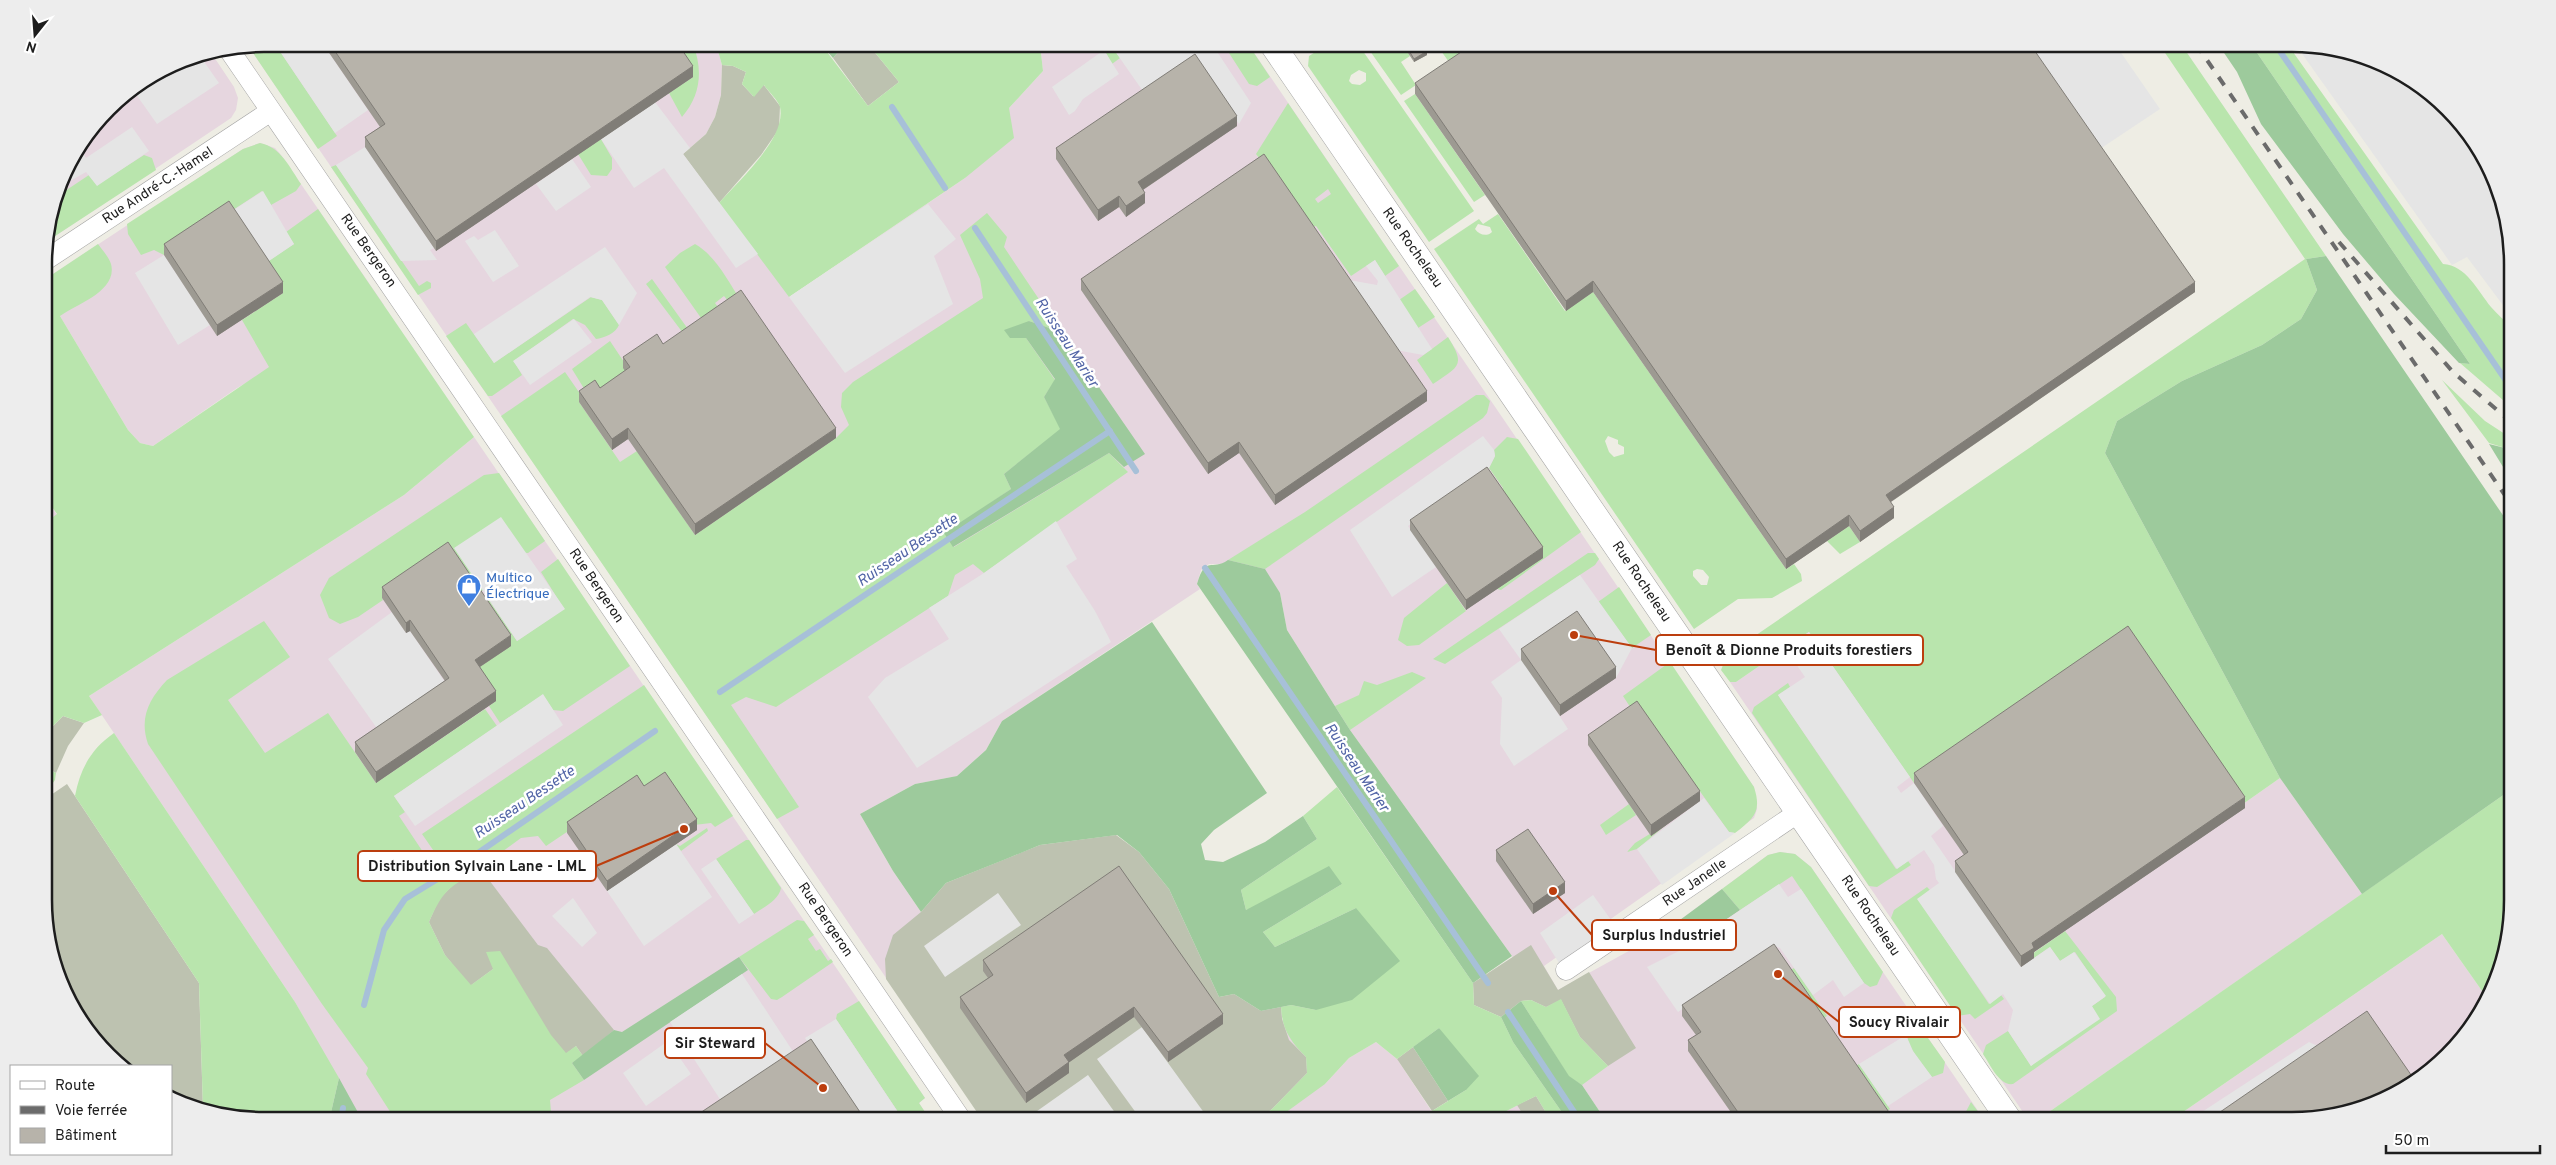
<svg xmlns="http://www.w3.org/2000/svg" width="2556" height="1165" viewBox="0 0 2556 1165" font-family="Overpass,sans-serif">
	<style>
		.industrial { fill: #e6d6df }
		.construction { fill: #bdc2b0 }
		.grass { fill: #b9e5ad; fill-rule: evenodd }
		.forest { fill: #9dca9c }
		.parking { fill: #e5e5e5 }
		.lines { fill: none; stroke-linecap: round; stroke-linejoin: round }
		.stream { stroke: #a7c0d8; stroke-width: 6 }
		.minor-casing { stroke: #a4a4a4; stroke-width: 21 }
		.tertiary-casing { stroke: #a4a4a4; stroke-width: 26 }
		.minor { stroke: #fff; stroke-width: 20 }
		.tertiary { stroke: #fff; stroke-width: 25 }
		.rail { stroke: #6b6b6b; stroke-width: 4; stroke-dasharray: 10 10; stroke-linecap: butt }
		.wall { fill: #9d9a92 }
		.shaded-wall { fill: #807d77 }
		.building { fill: #b7b3aa; stroke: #807d77 }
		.labels { text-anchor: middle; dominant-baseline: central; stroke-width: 5; stroke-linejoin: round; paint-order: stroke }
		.street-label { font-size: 14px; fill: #1d1d1d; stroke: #fff }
		.shop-label { font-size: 14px; fill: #366cbe; stroke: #fff; text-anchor: start }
		.water-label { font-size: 15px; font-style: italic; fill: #5164a6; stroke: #fff }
		.rim { fill: none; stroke: #1d1d1d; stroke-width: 2.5 }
		.leader { fill: none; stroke: #bc3e0e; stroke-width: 2 }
		.callout-dot { fill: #bc3e0e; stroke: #fff; stroke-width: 2 }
		.callout { fill: #fff; stroke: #bc3e0e; stroke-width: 2 }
		.callout-label { font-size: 15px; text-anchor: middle; font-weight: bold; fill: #1d1d1d }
	</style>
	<rect width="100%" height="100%" fill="#eeede4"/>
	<path class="industrial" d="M265 44H716L722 65 721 95 715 117 706 134 683 154 790 297 965 178 1009 108 1043 71 1040 44H1248L1754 787 1757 809 1754 818 1544 966 1558 990 1665 931 1768 855 1780 852 1795 854 1811 867 1985 1121H1606L1582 1085 1569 1077 1512 956 1350 730 1287 630 1280 593 1222 564H1209L1201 570 1197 584 1200 589 1002 721 986 750 957 776 915 784 860 814 893 871 921 912 1261 1011 1281 1007 1282 1019 1325 1084 1349 1058 1376 1042 1397 1059 1438 1121H984L249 47Z
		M212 54 234 87 238 98 236 110 231 118 46 242 67 167 119 99 180 60Z
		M260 143 275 148 281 155 384 305 237 388 153 446 140 443 128 430 60 316 44 280 243 149Z
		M474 437 925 1098 919 1103 927 1115 934 1111 941 1121H362L295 1002 89 696 404 495Z
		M45 497 57 515 45 523Z
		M1809 632 2243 804 2280 778 2362 894 2036 1121H2029L1730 682H1736Z
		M2442 934 2487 998 2458 1046 2414 1084 2306 1121H2170Z
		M1536 1096 1553 1121H1487Z"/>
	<path class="construction" d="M868 44 899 82 868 106 833 58 840 50Z
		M722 65 733 66 746 72 742 84 753 96 763 84 780 106 779 129 761 155 719 203 683 154 706 134 715 117 721 95Z
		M63 716 84 723 68 746 56 773 45 767V734Z
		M67 784 199 983 203 1109 180 1104 171 1099V1066H121L90 1035 61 985 46 930 45 799Z
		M1116 835 1139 852 1169 889 1219 997 1234 994 1261 1011 1281 1007 1282 1019 1289 1040 1306 1057 1307 1073 1272 1109 1256 1121H983L886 979 885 959 893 935 921 912 946 883 1040 845Z
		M480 868 538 945 547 948 614 1030 583 1056 576 1046 566 1054 493 969 470 986 445 955 429 922 439 899 456 882 476 874Z
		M1531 945 1558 990 1589 972 1636 1048 1608 1066 1580 1037 1561 1000 1546 1007 1531 1000 1521 1001 1501 1017 1474 1005 1473 983Z
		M1413 1047 1448 1101 1432 1111 1397 1059Z
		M1536 1096 1551 1121H1527L1517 1105Z"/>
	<path class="grass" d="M265 44H275L337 136 318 149 249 47Z
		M670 44H693C703 70 701 95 682 117L669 93 693 77Z
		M716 44H821L868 106 899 82 868 44 840 50 836 44H1040L1043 71 1009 108 1014 138 965 178 789 297 719 203C738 181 787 138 780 107 778 100 768 91 764 85L754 97 742 84 746 72 733 66 722 65Z
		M1101 44H1110L1120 58 1112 64Z
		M1232 44H1248L1270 77 1257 86 1249 84 1229 53 1228 49Z
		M1328 44H1358L1474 211 1429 242 1308 66 1309 56ZM1359 70 1366 73V81L1360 85 1352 84 1349 81 1351 75Z
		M1365 44H1428L1408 53 1410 56 1401 62 1416 85 1401 95Z
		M1436 44H1459L1460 55 1449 62Z
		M2159 44H2181L2326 256 2306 259 2317 290 2301 319 2262 345 2182 381 2117 421 2105 453 2280 778 2243 804 2128 637 1914 783 1809 632 1736 682H1730L1721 670 1727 655 2305 259Z
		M2251 44 2302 46 2293 52 2443 264C2466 265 2478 291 2491 307 2497 314 2504 320 2511 326V407L2460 363 2470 364Z
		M1415 94 1485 195 1474 202 1404 101Z
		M1288 103 1399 266 1385 276 1375 260 1351 276 1316 226 1313 227 1256 154ZM1328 189 1331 194 1318 203 1315 199Z
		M601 139 612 158V169L607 176 591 175 578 154Z
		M260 143C281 147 290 168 301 184L296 191 271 205 262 191 164 255 154 250 141 255 128 234 127 224 243 149Z
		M144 155 152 158 156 170 46 242 59 195 89 175 97 185Z
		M336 165 419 286 427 281 431 283V288L418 295 331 167Z
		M318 209 474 437 404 495 89 696 102 715 84 723 63 716 45 734V523L57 514 45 497 44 280 98 244C102 250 109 257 111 264 118 291 77 304 60 316L128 430 140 443 153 446 269 367 242 320 283 293 264 264 294 244 286 232Z
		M987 213 1007 237 1004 247 1061 332 1029 321 1010 338H1026L1055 380 1044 397 1061 429 1004 474 1011 489 945 534 954 547 1109 453 1128 472 984 573 973 564 955 575 948 596 776 707 746 697 731 705 799 807 777 819 501 416 565 372 583 398 579 402 620 462 637 451 695 535 836 438 849 425 841 407 842 393 853 382 983 298 980 279 960 235Z
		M1498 214 1565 311 1593 292 1786 569 1794 564 1801 574 1802 581 1772 598 1738 599 1694 629 1434 249 1479 219 1483 224ZM1478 224 1490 227 1492 232C1487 237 1479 235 1475 229ZM1608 436 1618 440V444L1624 447V454L1614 457 1609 452 1605 441ZM1697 569 1703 570 1709 577 1707 585H1701L1693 576V571Z
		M695 244C716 256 728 281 741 301L733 307 724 296 715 303 723 314 706 325 665 267 680 253Z
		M652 279 688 329 683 333 646 284Z
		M1415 289 1435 317 1418 328 1399 300Z
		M591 297 602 300 619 325C616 333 604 338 596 339L585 325 573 319 514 361 522 375 492 396H488L446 336 466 323 494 363Z
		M1448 337C1466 366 1459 366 1433 384L1417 360Z
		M610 341 626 365 630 378 588 395 572 369Z
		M2442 380 2485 421 2511 438V453L2505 448 2489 443Z
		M1476 395H1484L1490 401 1487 413 1483 418 1265 569 1228 560 1305 512Z
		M1507 437 1518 439 1581 532 1501 590 1497 589V492L1503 488 1489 468 1495 456 1494 450Z
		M499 473 545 541 528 553 455 548 483 590 477 595 382 598 383 600 358 617 340 624 329 618 320 595 329 578 484 475Z
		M1849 526 1860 542 1840 554 1827 541Z
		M1588 553H1595L1599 559 1595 565 1445 664 1433 659Z
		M558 559 630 666 563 711 553 710 543 695 500 723 489 706 496 701 475 670 483 605 489 600 517 641 564 609 541 572Z
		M1447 583 1466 611 1419 645 1407 646 1398 640 1404 618Z
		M1619 587 1651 635 1632 648 1598 602Z
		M264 621 290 657 228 700 265 753 328 713 376 783 485 709 497 726 394 796 405 812 399 816 429 861 412 871 421 873 428 880 442 871 440 860 422 834 644 685 733 816 715 827 711 823 694 825 644 797 637 785 546 846 538 836 521 838 480 868 476 874C448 885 441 895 429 922L445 955 471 985 493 969 486 952 500 951 551 1035 566 1053 576 1046 583 1056 572 1063 584 1080 550 1100 551 1112 541 1121H396L366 1074 368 1068 322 1004 148 744C139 718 149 699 167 680Z
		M1670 662 1754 787C1762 812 1754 818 1735 833L1729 832 1684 769 1634 713 1623 696Z
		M1412 672 1426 678 1350 730 1335 706 1359 695 1364 681 1377 685Z
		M1788 683 1790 687 1778 695 1896 869 1908 861 1911 865 1877 887 1869 886 1752 713 1754 707Z
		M114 733 295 1002 339 1078 329 1121H265L203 1109 199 983 75 796C80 769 91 749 114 733Z
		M45 767 56 773 55 780 45 794Z
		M1337 787 1473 983 1474 1005 1501 1017 1513 1042 1568 1121H1551L1536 1096 1487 1121H1438L1432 1111 1466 1090 1439 1028 1397 1059 1376 1042 1349 1058 1325 1084 1274 1121H1256L1272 1109 1307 1073 1306 1057C1290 1041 1282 1029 1281 1007L1291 1005 1316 1010 1356 908 1275 947 1263 932 1342 884 1246 910 1241 890 1317 839 1303 816Z
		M2512 789V901L2495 985 2487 998 2442 934 2170 1121H2036Z
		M1629 804 1636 815 1606 835 1600 825Z
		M1671 821 1637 849 1627 852 1635 843Z
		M707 828 708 831 681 851 676 844 680 846Z
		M746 840H749L781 888C779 900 764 907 754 914L716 859Z
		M1780 852 1795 854 1811 867 1883 972 1877 985 1870 987 1864 983 1792 876 1740 910 1722 889 1768 855Z
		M1927 887 1930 890 1918 899 1989 1004 2001 995 2004 999 1975 1019 1970 1014 1957 1016 1891 918 1894 910Z
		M797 920 804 921 814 935 808 939 816 951 820 949 828 961 831 959 833 962 782 997 777 1000 771 999 739 957Z
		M2065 931 2116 997 2117 1011 2013 1084C1999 1086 1990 1064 1983 1054L1986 1045 2008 1031 2031 1066 2092 1006 2105 997 2075 952 2060 961 2050 947 2034 958 2032 954Z
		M1794 968 1827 1016 1820 1021 1786 972Z
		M1561 999 1580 1037 1608 1066 1582 1085 1569 1077 1521 1001 1531 1000 1546 1007Z
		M859 1001 925 1098 919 1103 927 1115 934 1111 939 1119 936 1121H904L836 1019 837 1014Z
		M1913 1017 1945 1062 1943 1073 1932 1077C1918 1058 1896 1038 1913 1017Z
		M1859 1064 1890 1109 1883 1114 1852 1068Z
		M1971 1102 1985 1121H1961Z"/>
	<path class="forest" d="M821 44H836L840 50 833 58Z
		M2218 44H2251L2470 364 2459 363 2394 294 2343 234 2261 124 2237 72Z
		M2326 256 2511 527 2512 789 2362 894 2280 778 2105 453 2117 421 2182 381 2262 345 2301 319 2317 290 2306 259Z
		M1029 321 1061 332 1145 454 1124 467 1109 453 953 547 944 533 1011 489 1004 474 1060 429 1044 397 1055 379 1026 338H1010L1004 330Z
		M2489 444 2505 448 2511 453V480Z
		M1228 560 1265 569 1280 593 1287 630 1350 730 1512 956 1473 983 1197 584C1206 554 1211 572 1228 560Z
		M1152 622 1267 793 1214 830 1201 844 1205 860 1223 862 1265 842 1303 816 1317 839 1241 890 1246 910 1329 866 1342 884 1263 932 1275 947 1356 908 1400 961 1352 1000 1316 1010 1291 1005 1261 1011 1234 994 1219 997 1169 889 1139 852 1117 835 1040 845 1006 859 946 883 921 912 893 871 860 814 915 784 957 776 986 750 1002 721Z
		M1722 889 1740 910 1681 950 1665 931Z
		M739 957 748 970 584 1080 572 1063 614 1030 622 1032Z
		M1521 1001 1569 1076 1582 1085 1606 1121H1568L1513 1042 1501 1017Z
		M1439 1028 1479 1076 1466 1090 1448 1101 1413 1047Z
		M339 1078 360 1116 362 1121H329Z"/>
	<path class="parking" d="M275 44H323L368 110 335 133Z
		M1110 44H1212L1251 103 1239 124 1198 63 1147 97Z
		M2023 44H2115L2160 109 2097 151Z
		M2302 46 2376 61 2426 90 2467 130 2496 180 2510 236 2511 316 2467 257 2452 265 2298 48Z
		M1104 50 1119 74 1083 99 1075 111 1069 115 1052 87Z
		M200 56 219 83 157 124 133 90 180 60Z
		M655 102 690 148 683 154 758 254 736 268 664 168 634 188 601 139Z
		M132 127 149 151 97 186 86 172 70 181 65 173 67 167 80 149 86 158Z
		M365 147 434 248 430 250 437 260 401 261 336 165Z
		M572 159 591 187 556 211 536 184Z
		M263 191 294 244 266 263 232 211Z
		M928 204 956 239 934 256 953 304 845 373 789 297Z
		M495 230 519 266 493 282 465 241 474 236 478 240Z
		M605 247 637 293 619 325 602 300 590 297 494 363 474 334Z
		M164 255 210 325 178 345 135 273Z
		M1375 260 1432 349 1423 355 1396 350 1349 280 1377 285 1378 281 1366 266Z
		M574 319 592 342 530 385 513 361Z
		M1483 436 1494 450 1495 456 1489 468 1408 526 1436 567 1392 597 1350 530Z
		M501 517 565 609 517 641 454 548Z
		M1056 521 1077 559 1066 566 1095 611 1111 642 917 768 868 697 885 678 949 639 929 608 984 573Z
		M1580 575 1632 648 1616 678 1607 655 1582 618 1522 659 1568 729 1514 766 1500 744 1502 698 1491 682 1521 660 1499 629Z
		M392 612 406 633 410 631 449 688 381 734 328 659Z
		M1809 632 1910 777 1897 787 1901 793 1914 783 1943 826 1931 836 2021 967 2050 947 2060 961 2074 952 2106 996 2092 1006 2100 1019 2031 1066 2008 1031 2013 1010 2003 994 1990 1004 1917 899 1939 883 1936 879 1934 865 1924 850 1897 869 1778 695 1805 677 1785 648Z
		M543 694 563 725 415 826 394 796Z
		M1704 798 1729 832 1735 833 1662 885 1637 849Z
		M676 844 712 897 644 946 607 891Z
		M716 859 754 914 739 924 701 869Z
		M1779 884 1788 897 1801 889 1864 983 1844 997 1833 980 1813 995 1780 948 1775 946 1678 1012 1647 967 1681 950Z
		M998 893 1021 925 945 977 924 946Z
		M1593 895 1614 924 1559 963 1540 933Z
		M573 898 597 933 582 947 552 916Z
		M742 974 798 1059 725 1107 670 1022Z
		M836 1019 904 1121H859L805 1038Z
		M1142 1027 1210 1121H1142L1097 1059Z
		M1906 1035 1913 1051 1932 1077 1888 1106 1859 1064Z
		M668 1041 691 1074 646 1106 623 1073Z
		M2309 1042 2326 1050 2223 1121H2188Z
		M1088 1075 1121 1121H1023Z"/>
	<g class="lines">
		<path class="stream" d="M847 44 850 49
			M2275 44 2507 382
			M892 107 945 188
			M975 228 1136 471
			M1205 568 1488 983
			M720 692 1110 431
			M364 1005 384 930 405 899 462 864 655 731
			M1508 1012 1580 1121
			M341 1121 343 1108"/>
		<defs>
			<path id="minor" d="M230 51 962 1121
				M44 261 271 111
				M1566 970 1799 812"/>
			<path id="tertiary" d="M1272 44 2010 1121"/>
		</defs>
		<use href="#minor" class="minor-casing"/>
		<use href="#tertiary" class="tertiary-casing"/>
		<use href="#minor" class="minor"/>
		<use href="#tertiary" class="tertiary"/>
		<path class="rail" d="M2196 44 2511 504
			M2339 242 2453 372 2511 422"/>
	</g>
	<path class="wall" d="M323 44H678L693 77 436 251 365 147V137L380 127Z
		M1408 49 1427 55 1414 62 1408 53Z
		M1415 83 2195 292 1891 502 1894 518 1860 542 1849 526 1786 569 1593 292 1566 311 1415 94Z
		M1237 126 1143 190 1145 203 1126 217 1119 207 1098 221 1056 159V148Z
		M164 244 283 293 217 336 164 255Z
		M1081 279 1427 401 1275 505 1239 453 1208 474 1081 290Z
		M663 344 836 438 695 535 628 439 612 450 579 402V391L600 388 625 371 623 368V357Z
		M1410 520 1543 558 1466 610 1410 530Z
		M382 587 511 646 480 667 496 701 376 783 355 752V742L445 681 410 631 406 633 382 598Z
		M1521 649 1616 678 1560 716 1521 660Z
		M1588 735 1700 801 1651 836 1588 745Z
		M1914 773 2245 808 2034 952V958L2021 967 1955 872V861L1964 855 1914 783Z
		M644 786 697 830 607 891 567 833V822Z
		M1496 850 1565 893 1533 914 1496 861Z
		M983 960 1223 1024 1168 1062 1134 1017 1069 1062V1073L1026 1103 960 1008V997L988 978 983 971Z
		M1682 1005 1895 1121H1737L1688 1051V1040L1696 1035 1682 1016Z"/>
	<path class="shaded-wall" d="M1427 51V55L1414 62V59Z
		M693 66V77L436 251V241Z
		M1237 116V126L1138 193V182Z
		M70 171V181L61 188 64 175Z
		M1145 193V203L1126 217V206Z
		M1119 196V207L1098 221V210Z
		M1593 281V292L1566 311V301Z
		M283 282V293L217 336V325Z
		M2195 282V292L1886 505V495Z
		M1427 391V401L1275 505V495Z
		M628 428V439L612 450V439Z
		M836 428V438L695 535V524Z
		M1239 442V453L1208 474V463Z
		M1894 507V518L1860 542V531Z
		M1849 515V526L1786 569V559Z
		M1543 547V558L1466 610V600Z
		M410 620V631L406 633V623Z
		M511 635V646L475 670V660Z
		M1616 667V678L1560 716V705Z
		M496 691V701L376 783V772Z
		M1700 791V801L1651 836V825Z
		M2245 797V808L2034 952V958L2021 967V956L2032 943Z
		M697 819V830L607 891V881Z
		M1565 882V893L1533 914V904Z
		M1134 1007V1017L1064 1066V1055Z
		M1223 1014V1024L1168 1062V1052Z
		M1069 1062V1073L1026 1103V1093Z"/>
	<path class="building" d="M330 44H678L693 66 436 241 365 137 385 124Z
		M1417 44H1422L1427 51 1414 59 1408 49Z
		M1473 44H2030L2195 282 1886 495 1894 507 1860 531 1849 515 1786 559 1593 281 1566 301 1415 83Z
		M1195 54 1237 116 1138 182 1145 193 1126 206 1119 196 1098 210 1056 148Z
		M1264 154 1427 391 1275 495 1239 442 1208 463 1081 279Z
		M67 166 70 171 64 175 67 167Z
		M229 201 283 282 217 325 164 244Z
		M741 290 836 428 695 524 628 428 612 439 579 391 595 380 600 388 630 367 623 357 626 355 657 334 663 344Z
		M1487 467 1543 547 1466 600 1410 520Z
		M448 542 511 635 475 660 496 691 376 772 355 742 449 678 410 620 406 623 382 587Z
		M1577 611 1616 667 1560 705 1521 649Z
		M2128 626 2245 797 2032 943 2034 948 2021 956 1955 861 1968 852 1914 773Z
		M1637 701 1700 791 1651 825 1588 735Z
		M665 772 697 819 607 881 567 822 637 775 644 786Z
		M1528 829 1565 882 1533 904 1496 850Z
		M1119 866 1223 1014 1168 1052 1134 1007 1064 1055 1069 1062 1026 1093 960 997 993 975 983 960Z
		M1774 944 1895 1121H1738L1742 1118 1688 1040 1701 1032 1682 1005Z
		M2367 1011 2416 1082 2414 1084 2363 1109 2306 1121H2207Z
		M811 1039 866 1121H688Z"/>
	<defs>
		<symbol id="shop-pin" viewBox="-11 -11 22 30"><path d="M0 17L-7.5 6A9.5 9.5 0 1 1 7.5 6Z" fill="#3f7fe0" stroke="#fff"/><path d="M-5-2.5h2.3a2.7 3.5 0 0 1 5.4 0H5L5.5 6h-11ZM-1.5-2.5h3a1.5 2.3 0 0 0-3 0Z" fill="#fff"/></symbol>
	</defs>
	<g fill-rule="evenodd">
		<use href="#shop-pin" x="455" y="572" width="28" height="38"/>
	</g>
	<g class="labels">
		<g class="street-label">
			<text transform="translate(158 186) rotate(-33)">Rue André-C.-Hamel</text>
			<text transform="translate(1412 248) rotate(55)">Rue Rocheleau</text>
			<text transform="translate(368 251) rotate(55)">Rue Bergeron</text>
			<text transform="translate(1641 582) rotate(56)">Rue Rocheleau</text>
			<text transform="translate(596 586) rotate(56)">Rue Bergeron</text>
			<text transform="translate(1695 883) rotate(-34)">Rue Janelle</text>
			<text transform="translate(1870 916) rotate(56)">Rue Rocheleau</text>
			<text transform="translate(825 920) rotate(56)">Rue Bergeron</text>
		</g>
		<g class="shop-label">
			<text x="486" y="578">Multico<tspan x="486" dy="16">Électrique</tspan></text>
		</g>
		<g class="water-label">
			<text transform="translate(1066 343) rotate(57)">Ruisseau Marier</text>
			<text transform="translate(908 551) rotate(-34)">Ruisseau Bessette</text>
			<text transform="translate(1356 768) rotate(56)">Ruisseau Marier</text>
			<text transform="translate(525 803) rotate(-34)">Ruisseau Bessette</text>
		</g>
	</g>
	<path d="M0 0H2556V1165H0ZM264 52H2292A212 212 0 0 1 2504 264V900A212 212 0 0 1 2292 1112H264A212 212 0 0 1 52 900V264A212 212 0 0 1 264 52Z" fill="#ededed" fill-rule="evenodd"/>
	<path class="rim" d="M264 52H2292A212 212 0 0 1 2504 264V900A212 212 0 0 1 2292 1112H264A212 212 0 0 1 52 900V264A212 212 0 0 1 264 52Z"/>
	<path class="leader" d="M1574 635L1656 650M684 829L596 866M1553 891L1592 935M1778 974L1839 1022M823 1088L765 1043"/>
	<g class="callout-dot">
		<circle cx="1574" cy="635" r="5"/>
		<circle cx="684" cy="829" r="5"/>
		<circle cx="1553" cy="891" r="5"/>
		<circle cx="1778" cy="974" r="5"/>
		<circle cx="823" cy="1088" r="5"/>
	</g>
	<g class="callout">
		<rect x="1656" y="635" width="267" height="30" rx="5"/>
		<rect x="358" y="851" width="238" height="30" rx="5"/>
		<rect x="1592" y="920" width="144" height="30" rx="5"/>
		<rect x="1839" y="1007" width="121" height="30" rx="5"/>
		<rect x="665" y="1028" width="100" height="30" rx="5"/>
	</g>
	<g class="callout-label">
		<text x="1789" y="655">Benoît &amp; Dionne Produits forestiers</text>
		<text x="477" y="871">Distribution Sylvain Lane - LML</text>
		<text x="1664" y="940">Surplus Industriel</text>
		<text x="1899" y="1027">Soucy Rivalair</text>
		<text x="715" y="1048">Sir Steward</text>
	</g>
	<rect x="10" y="1065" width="162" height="90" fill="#ffffff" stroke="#a5a5a5"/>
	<rect x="20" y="1081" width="25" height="8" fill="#ffffff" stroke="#a5a5a5"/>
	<text x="55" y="1090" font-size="15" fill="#1d1d1d">Route</text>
	<rect x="20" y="1106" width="25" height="8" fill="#6b6b6b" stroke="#a5a5a5"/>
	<text x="55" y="1115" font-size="15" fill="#1d1d1d">Voie ferrée</text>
	<rect x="20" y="1128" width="25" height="15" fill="#b7b3aa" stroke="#a5a5a5"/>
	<text x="55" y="1140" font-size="15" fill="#1d1d1d">Bâtiment</text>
	<g transform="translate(35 35) rotate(197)" stroke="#ffffff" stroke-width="4" paint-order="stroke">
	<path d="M0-4L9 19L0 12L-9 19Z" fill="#1d1d1d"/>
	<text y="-8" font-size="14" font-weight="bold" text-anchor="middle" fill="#1d1d1d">N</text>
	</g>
	<path d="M2386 1145v8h154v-8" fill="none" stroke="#1d1d1d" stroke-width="2.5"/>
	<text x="2394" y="1145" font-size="15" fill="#1d1d1d" stroke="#ffffff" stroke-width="4" paint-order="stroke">50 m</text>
</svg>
